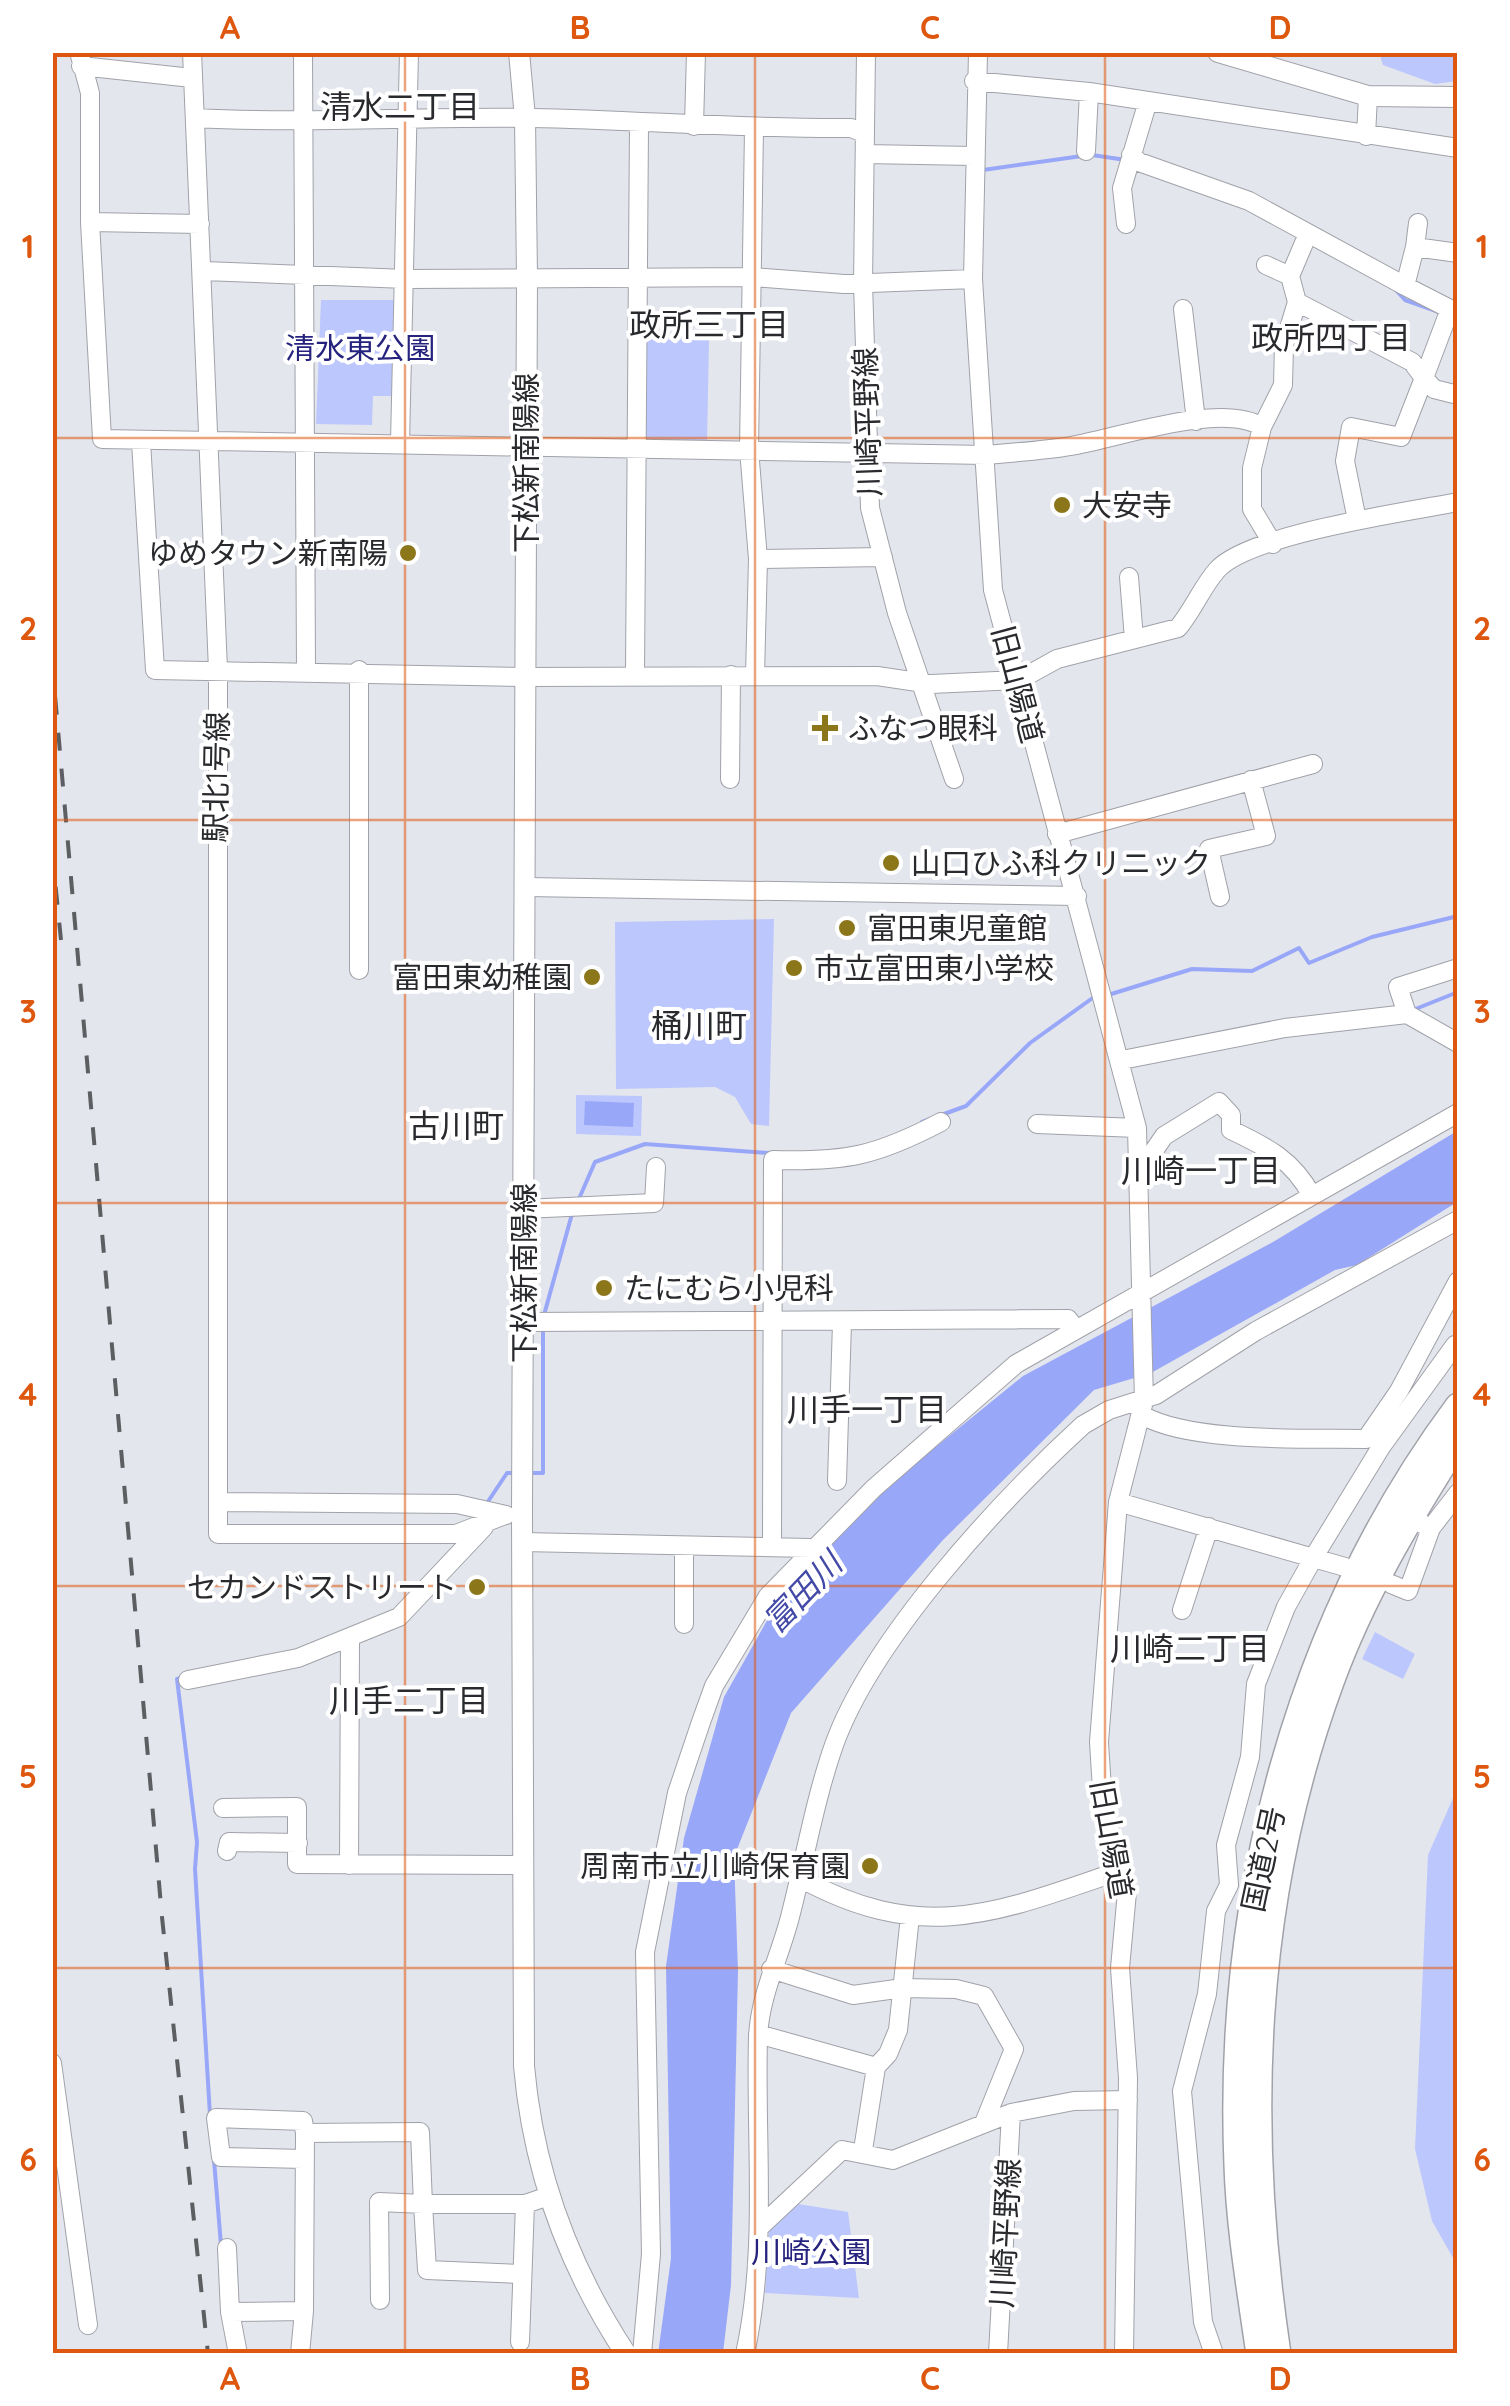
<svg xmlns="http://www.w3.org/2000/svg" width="1510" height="2406" viewBox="0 0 1510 2406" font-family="Quicksand,'Noto Sans JP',sans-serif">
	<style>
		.green { fill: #bcc7fd }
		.water { fill: #99a7f8 }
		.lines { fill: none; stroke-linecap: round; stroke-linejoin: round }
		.stream { stroke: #99a7f8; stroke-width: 4 }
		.minor-casing { stroke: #a1a2a9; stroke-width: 20 }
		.major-casing { stroke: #a1a2a9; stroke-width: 22 }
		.highway-casing { stroke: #a1a2a9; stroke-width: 28 }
		.minor { stroke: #fff; stroke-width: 18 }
		.major { stroke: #fff; stroke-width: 20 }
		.highway { stroke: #fff; stroke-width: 25 }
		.rail { stroke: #5d5e62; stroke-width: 4; stroke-dasharray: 18 18; stroke-linecap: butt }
		.grid { fill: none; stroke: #de570e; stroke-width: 2.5; stroke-opacity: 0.55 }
		.poi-dot { fill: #8b761a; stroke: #fff; stroke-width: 4 }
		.labels { text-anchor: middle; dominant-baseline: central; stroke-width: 8; stroke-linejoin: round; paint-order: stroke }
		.park-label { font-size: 30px; fill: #25237e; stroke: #fff }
		.street-label { font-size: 30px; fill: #292a2d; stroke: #fff }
		.poi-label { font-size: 30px; fill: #292a2d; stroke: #fff; text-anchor: start }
		.neighbourhood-label { font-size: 32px; fill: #292a2d; stroke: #fff }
		.water-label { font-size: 32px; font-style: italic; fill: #4249a6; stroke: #fff }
		.neatline { fill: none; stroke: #de570e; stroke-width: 4 }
		.grid-label { font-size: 32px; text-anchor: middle; font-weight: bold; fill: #de570e }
	</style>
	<rect width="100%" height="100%" fill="#e4e6ed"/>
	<path class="green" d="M1379 53H1457V81L1435 84 1383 65Z
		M321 300H404L400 396H373L372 425 316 424Z
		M642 339 709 340 707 445H643Z
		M774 919 769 1126 751 1124 735 1097 715 1087 616 1089 615 922Z
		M576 1095 642 1096 641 1136 576 1134Z
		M1375 1632 1415 1654 1403 1679 1362 1659Z
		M1457 1789 1458 2265H1457L1432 2221 1415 2149 1428 1855Z
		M792 2203 848 2212 859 2298 765 2293 769 2228Z"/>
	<path class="water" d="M585 1101 634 1103 633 1127 584 1125Z
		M1457 1131V1202L1357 1265 1335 1270 1151 1373 1094 1390 943 1540 791 1713 734 1857 738 1971 731 2285 723 2353 658 2354 671 2258 666 1966 684 1838 724 1697 774 1608 825 1537 1023 1376 1273 1242Z"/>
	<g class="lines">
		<path class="stream" d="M1092 155 1126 160
			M983 170 1082 156
			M1395 289 1405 300 1439 312
			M1108 995 1192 969 1252 971 1299 948 1309 963 1372 937 1458 916
			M1413 1010 1458 992
			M922 1122 966 1106 1030 1043 1094 997
			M578 1201 595 1162 645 1144 769 1153
			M544 1315 572 1214
			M530 1473H543V1330
			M487 1503 507 1473H516
			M184 1677 177 1679 197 1842 195 1869 210 2115
			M214 2160 221 2245"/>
		<defs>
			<path id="minor" d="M79 52 90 93V222L102 439 986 455C1014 452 1043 451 1071 446 1118 438 1222 401 1262 427
				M192 52 218 670V1534H456L505 1515
				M303 52 306 670
				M866 52 863 283 870 508 897 613 954 779
				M978 52 973 279 993 590 1137 1128 1144 1401 1118 1502 1099 1742 1103 1806 1127 1892 1120 1968 1128 2078 1124 2354
				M81 66 192 78
				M974 81 1089 92 1458 148
				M196 118C308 124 420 116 532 118 638 120 744 129 851 128L864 133
				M694 126 696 52
				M754 129 749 449 758 559 755 675
				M1366 136 1368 96
				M1086 151 1089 92
				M865 154 974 156
				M1131 155 1139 162 1249 201 1405 286
				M90 222 200 224
				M1126 224 1122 188 1148 101
				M1415 247 1418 223
				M1458 253 1415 247 1405 286 1450 309 1424 378 1434 389 1458 395
				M1266 265 1290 276
				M204 271 406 279 753 277 844 284 973 279
				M1297 302 1290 276 1307 236
				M1183 309 1196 421
				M141 442 155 670 525 677 877 676 931 684 1019 680 1057 659 1178 628C1193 610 1202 587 1217 570 1249 534 1407 512 1458 502
				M400 443 409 52
				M1273 544 1252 509V468L1262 427 1283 385 1284 345 1297 302 1412 362 1424 378 1401 437 1351 427 1345 461 1357 520
				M758 559 883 557
				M1129 577 1134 639
				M635 674 639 125
				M730 779 731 675
				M1057 834 1313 764
				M527 887 1077 896
				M1220 897 1209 849 1266 836 1251 780
				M359 970V670
				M1407 1014 1398 987 1458 968
				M1122 1060 1285 1028 1407 1014 1458 1043
				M1037 1124 1137 1128
				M1139 1160 1149 1158 1164 1136 1219 1102 1231 1115V1130C1267 1147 1293 1160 1312 1196
				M524 1209 654 1203 656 1167
				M524 1322 1068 1319 1076 1329
				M1142 1415C1190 1443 1308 1438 1366 1439L1399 1391 1458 1281
				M837 1481 842 1323
				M218 1502 457 1504 506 1515
				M1118 1502 1345 1567
				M1431 1528 1458 1493
				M522 1542 810 1548
				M772 1545 773 1160C846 1162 876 1156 941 1122
				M1391 1584 1408 1591 1431 1528 1409 1518
				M1182 1610 1209 1527
				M684 1624V1546
				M188 1680 298 1658 399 1617 484 1527
				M223 1808 297 1807V1864L521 1865
				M227 1851 229 1842 298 1843
				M349 1865 350 1640
				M800 1878C925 1946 998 1912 1122 1870
				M771 1969 853 1995 903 1988 956 1989 984 1996 1014 2049 984 2123
				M758 2034 876 2067
				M52 2063 88 2325
				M305 2133 420 2132 423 2204H525L549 2196
				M863 2150 876 2067 888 2054 898 2030 910 1916
				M761 2226 842 2150 893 2160 1011 2113 1074 2101 1128 2100
				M227 2248 230 2312
				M380 2300 379 2202 423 2204 427 2270 521 2274
				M520 2342 525 2204
				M238 2354 230 2312 304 2311 305 2133 303 2121 216 2118 221 2157 303 2159
				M300 2354 304 2311
				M642 2354 651 2254 645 1952 677 1793 701 1722 714 1686 768 1596 874 1488 1016 1364 1458 1113
				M745 2354C768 2248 755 2143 758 2037 760 1993 781 1955 791 1913 805 1858 815 1799 834 1745 872 1639 1000 1501 1083 1425L1109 1410 1156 1395 1256 1331 1458 1220
				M998 2354 1011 2113
				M1214 2354 1203 2322 1182 2091 1207 1994 1216 1911 1229 1885 1226 1845 1250 1757 1256 1684 1286 1607 1315 1555 1381 1447 1455 1345"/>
			<path id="major" d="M519 52 525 118 527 278 522 1514 524 2066C533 2170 568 2266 626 2354
				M1218 52 1368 96 1458 97"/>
			<path id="highway" d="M1259 2354C1250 2291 1239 2228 1237 2165 1226 1898 1297 1622 1458 1406
				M1278 2354C1244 2126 1251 1900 1331 1682 1362 1596 1410 1517 1458 1441"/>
		</defs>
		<use href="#minor" class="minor-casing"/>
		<use href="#major" class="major-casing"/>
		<use href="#highway" class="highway-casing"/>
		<use href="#minor" class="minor"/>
		<use href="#major" class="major"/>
		<use href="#highway" class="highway"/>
		<path class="rail" d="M52 661 162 1917 208 2354
			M52 851 61 940"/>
	</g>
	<path class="grid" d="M405 52V2354M755 52V2354M1105 52V2354M52 438H1458M52 820H1458M52 1203H1458M52 1586H1458M52 1968H1458"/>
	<g class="poi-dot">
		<circle cx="1062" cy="505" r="10"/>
		<circle cx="408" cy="553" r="10"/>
		<path d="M820 713h10v10h10v10h-10v10h-10v-10h-10v-10h10z"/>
		<circle cx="891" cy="863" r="10"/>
		<circle cx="847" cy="928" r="10"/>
		<circle cx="794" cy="968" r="10"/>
		<circle cx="592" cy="977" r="10"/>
		<circle cx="604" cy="1288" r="10"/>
		<circle cx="477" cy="1587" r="10"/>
		<circle cx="870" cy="1866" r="10"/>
	</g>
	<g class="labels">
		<g class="park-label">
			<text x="360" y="348">清水東公園</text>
			<text x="811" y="2252">川崎公園</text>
		</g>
		<g class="street-label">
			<text transform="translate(867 422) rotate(-92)">川崎平野線</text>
			<text transform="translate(526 463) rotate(-90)">下松新南陽線</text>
			<text transform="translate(1018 684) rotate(75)">旧山陽道</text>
			<text transform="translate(216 777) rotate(-89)">駅北1号線</text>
			<text transform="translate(524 1273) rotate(-90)">下松新南陽線</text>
			<text transform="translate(1112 1839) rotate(80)">旧山陽道</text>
			<text transform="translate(1263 1859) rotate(-78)">国道2号</text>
			<text transform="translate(1005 2233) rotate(-87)">川崎平野線</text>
		</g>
		<g class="poi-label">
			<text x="1082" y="505">大安寺</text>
			<text x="388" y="553" text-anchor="end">ゆめタウン新南陽</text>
			<text x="848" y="728">ふなつ眼科</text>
			<text x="911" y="863">山口ひふ科クリニック</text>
			<text x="867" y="928">富田東児童館</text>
			<text x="814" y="968">市立富田東小学校</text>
			<text x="572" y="977" text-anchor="end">富田東幼稚園</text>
			<text x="624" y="1288">たにむら小児科</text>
			<text x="457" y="1587" text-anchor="end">セカンドストリート</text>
			<text x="850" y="1866" text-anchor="end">周南市立川崎保育園</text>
		</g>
		<g class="neighbourhood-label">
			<text x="400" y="106">清水二丁目</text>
			<text x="709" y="324">政所三丁目</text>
			<text x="1331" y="337">政所四丁目</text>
			<text x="699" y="1025">桶川町</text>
			<text x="456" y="1125">古川町</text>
			<text x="1201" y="1170">川崎一丁目</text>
			<text x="867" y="1409">川手一丁目</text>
			<text x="1190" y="1648">川崎二丁目</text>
			<text x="409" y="1700">川手二丁目</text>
		</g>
		<g class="water-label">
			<text transform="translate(802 1592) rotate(-46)">富田川</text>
		</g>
	</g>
	<rect width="1510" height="2406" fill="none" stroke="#ffffff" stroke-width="110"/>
	<rect x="55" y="55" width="1400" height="2296" class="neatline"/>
	<g class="grid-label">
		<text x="230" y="39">A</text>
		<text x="580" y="39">B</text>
		<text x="930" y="39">C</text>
		<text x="1280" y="39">D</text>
		<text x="28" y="258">1</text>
		<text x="1482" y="258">1</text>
		<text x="28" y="640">2</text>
		<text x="1482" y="640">2</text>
		<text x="28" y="1023">3</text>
		<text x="1482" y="1023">3</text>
		<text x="28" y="1406">4</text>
		<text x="1482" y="1406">4</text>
		<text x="28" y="1788">5</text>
		<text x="1482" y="1788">5</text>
		<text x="28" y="2171">6</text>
		<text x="1482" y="2171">6</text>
		<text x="230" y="2390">A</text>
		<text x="580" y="2390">B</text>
		<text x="930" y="2390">C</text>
		<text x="1280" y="2390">D</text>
	</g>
</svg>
